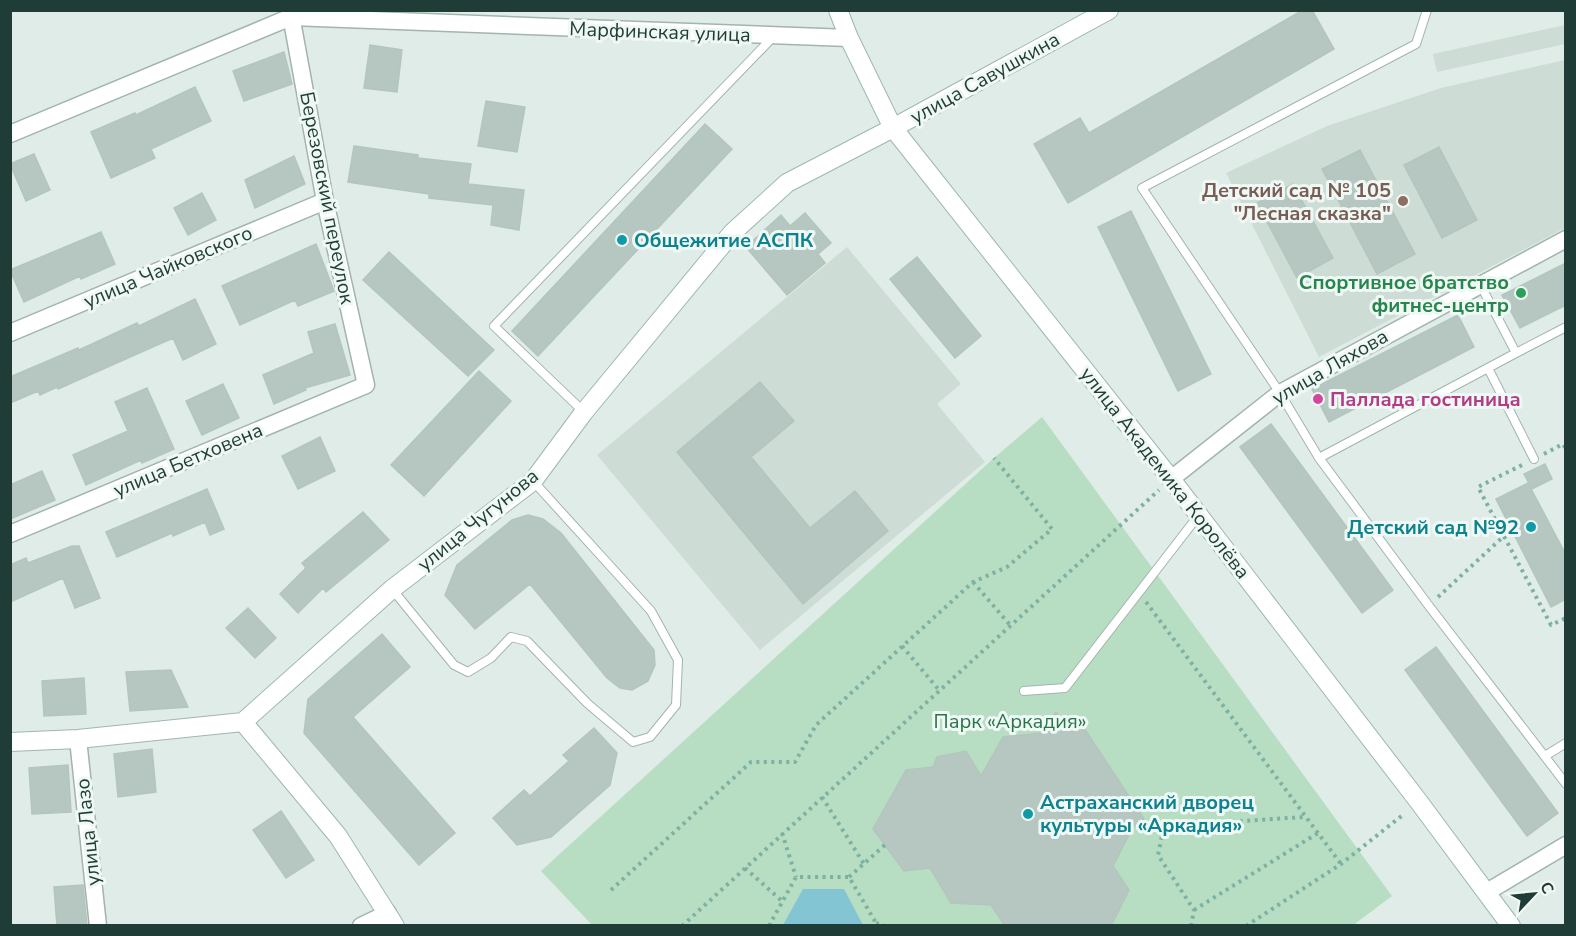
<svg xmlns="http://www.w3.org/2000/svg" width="1576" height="936" viewBox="0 0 1576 936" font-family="'Nunito Sans',sans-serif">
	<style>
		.built { fill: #cedcd6 }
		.green { fill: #b7dec3 }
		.water { fill: #84c5d4 }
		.building { fill: #b5c7c0; stroke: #b2c6be; stroke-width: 1.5 }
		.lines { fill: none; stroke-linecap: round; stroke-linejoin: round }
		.lane-casing { stroke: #a2b4ae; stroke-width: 10 }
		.street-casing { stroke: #a2b4ae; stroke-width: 19 }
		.secondary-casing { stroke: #9db8b0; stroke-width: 20 }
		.path { stroke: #7eb1a3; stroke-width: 4; stroke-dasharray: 3 4.5; stroke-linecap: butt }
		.lane { stroke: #fff; stroke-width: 8 }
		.street { stroke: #fff; stroke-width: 16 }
		.secondary { stroke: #fff; stroke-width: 18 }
		.education-dot { fill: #8d6e63; stroke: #f0f8f5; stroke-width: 2 }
		.culture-dot { fill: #0f9aa8; stroke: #f0f8f5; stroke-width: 2 }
		.leisure-dot { fill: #2e9e5b; stroke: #f0f8f5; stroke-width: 2 }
		.hotel-dot { fill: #d1479c; stroke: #f0f8f5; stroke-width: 2 }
		.labels { text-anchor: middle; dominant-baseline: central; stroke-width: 6; stroke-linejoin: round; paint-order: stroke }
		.street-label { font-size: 20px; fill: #1f3d36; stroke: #f0f8f5 }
		.education-label { font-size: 20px; font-weight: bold; fill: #785e54; stroke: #f0f8f5; text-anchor: end }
		.culture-label { font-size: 20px; font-weight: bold; fill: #0d838f; stroke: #f0f8f5; text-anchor: start }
		.leisure-label { font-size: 20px; font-weight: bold; fill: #27864d; stroke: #f0f8f5; text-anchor: end }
		.hotel-label { font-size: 20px; font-weight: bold; fill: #b23c85; stroke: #f0f8f5; text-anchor: start }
		.park-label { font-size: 20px; fill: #277649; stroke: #f0f8f5 }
	</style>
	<rect width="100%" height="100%" fill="#e0ece7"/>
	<path class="built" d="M1565 25V44L1437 72 1433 54Z
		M1565 60V228L1319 357 1226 173 1327 126 1441 88Z
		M847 247 961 384 937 404 985 462 760 650 597 455Z"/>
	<path class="green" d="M1042 417 1392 896 1352 926H593L541 871 994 458Z"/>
	<path class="water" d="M803 889H844L863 925H783Z"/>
	<path class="building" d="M1303 10H1312L1334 49 1068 203 1034 144 1080 118 1089 133Z
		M370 45 402 50 397 92 364 88Z
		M284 52 292 84 244 101 233 71Z
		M195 87 211 121 151 149 155 158 111 178 91 132 135 113 136 115Z
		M486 101 525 107 517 152 478 146Z
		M705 124 732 149 538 356 512 331Z
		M354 146 418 155V158L471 164 468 184 524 190 519 230 491 225 493 205 429 198V194L348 182Z
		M1439 147 1477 220 1442 238 1404 165Z
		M1360 150 1415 254 1377 274 1322 169Z
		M34 154 50 190 26 201 10 164Z
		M294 156 305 184 255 208 245 180Z
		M1293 184 1333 258 1297 278 1257 203Z
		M202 193 216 220 188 235 174 208Z
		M1131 211 1211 374 1178 391 1098 227Z
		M805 213 831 243 818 254 825 263 787 295 746 247 781 215 790 226Z
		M101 232 115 264 81 279 80 276 24 302 10 270Z
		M316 244 334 291 298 306 295 300 240 325 222 286Z
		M389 252 494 350 468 376 363 280Z
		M917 257 981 336 955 358 890 279Z
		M1566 263V305L1520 328 1502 295Z
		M195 299 216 344 183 360 173 338 58 389 57 387 40 395 38 391 10 403V377L78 348 79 350 137 323 139 326Z
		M1458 315 1474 347 1329 422 1312 389Z
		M335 324 350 375 305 388 306 390 274 404 263 375 314 353 308 332Z
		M479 371 511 401 424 496 391 465Z
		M760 382 794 421 751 457 810 528 855 491 888 531 803 604 677 452Z
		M223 384 239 418 202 435 186 401Z
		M147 388 174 449 142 463 141 460 86 485 73 455 128 431 115 402Z
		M1271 424 1393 590 1362 613 1240 447Z
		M320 437 335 471 298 489 282 456Z
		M1545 464 1552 479 1532 489 1524 474Z
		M42 471 55 500 10 519V485Z
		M1528 483 1566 555V599L1551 607 1496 499Z
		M207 489 224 529 210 535 205 522 173 536 172 533 117 557 106 532Z
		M363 512 389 540 326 592 323 588 298 613 280 594 306 568 302 563Z
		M528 515 543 519 561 533 654 650 655 665 648 681 632 690 620 688 607 678 530 584 475 629 445 595 457 565 512 520Z
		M72 546H79L100 598 75 608 63 578 10 602V565L26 558 28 563Z
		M248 608 276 638 255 658 226 628Z
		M382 634 410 667 353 717 455 833 419 865 304 733 308 699Z
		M1436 647 1558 813 1527 836 1405 670Z
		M171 670 188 707 130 711 126 672Z
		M84 678 86 714 44 716 42 681Z
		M1056 712 1069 729 1084 728 1148 825 1133 827 1113 866 1129 890 1111 926H1005L991 905 951 903 930 868 904 871 873 829 906 770 933 767 937 757 966 751 981 776 1003 737 1041 733Z
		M594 728 617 753 610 785 551 837 517 845 493 818 524 790 530 796 569 761 563 755Z
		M152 749 156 792 118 797 114 754Z
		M68 765 71 812 32 814 29 768Z
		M281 811 314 860 286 878 253 830Z
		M83 885 87 926H57L54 887Z"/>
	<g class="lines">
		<defs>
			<path id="lane" d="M1427 10 1416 44 1142 188 1280 393 1319 458 1429 606 1566 784
				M1516 353 1566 327
				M1488 368 1534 459
				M584 412 494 326 774 36
				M1319 458 1516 353 1480 284
				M392 589 454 665 468 672 491 658 511 637 527 641 587 703 633 742 650 737 676 705 678 660 651 611 533 481
				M1024 691 1065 688 1198 516
				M1545 756 1566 743"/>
			<path id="street" d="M10 134 291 17 849 38
				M10 333 325 201
				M1171 479 1280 393 1566 239
				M10 534 366 385 325 201 290 10
				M78 739 98 926
				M1487 892 1566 845
				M361 926 388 913"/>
			<path id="secondary" d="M838 10 849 38 893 128 1171 479 1419 802 1511 926
				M243 722 338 836 395 926
				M10 742 78 739 243 722 392 589 533 481 584 412 732 233 787 183 893 128 1109 10"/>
		</defs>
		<use href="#lane" class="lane-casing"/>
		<use href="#street" class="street-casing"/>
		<use href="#secondary" class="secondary-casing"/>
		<path class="path" d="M1544 454 1563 444 1566 449
			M1522 465 1478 487 1551 625 1566 618
			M973 582 1010 625
			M1438 597 1504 536
			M1146 602 1341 864
			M902 646 939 690
			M822 797 864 864
			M782 833 796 877
			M745 868 782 901
			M849 877 885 845
			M611 890 751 762H795L816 725 973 582 1007 567 1052 529 994 458
			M1194 910 1318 833
			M876 923 885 926
			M682 926 1159 490
			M771 926 770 924 796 877H849L876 923 875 926
			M1191 926 1194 910 1158 855 1164 826 1305 817
			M1246 926 1341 864 1404 814"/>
		<use href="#lane" class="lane"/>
		<use href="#street" class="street"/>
		<use href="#secondary" class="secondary"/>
	</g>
	<circle class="education-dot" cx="1403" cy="201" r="6"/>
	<g class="culture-dot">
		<circle cx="622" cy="240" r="6"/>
		<circle cx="1531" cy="527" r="6"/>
		<circle cx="1028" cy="814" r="6"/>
	</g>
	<circle class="leisure-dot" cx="1521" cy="293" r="6"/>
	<circle class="hotel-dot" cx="1318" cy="399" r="6"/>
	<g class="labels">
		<g class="street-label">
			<text transform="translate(660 32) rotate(2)">Марфинская улица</text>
			<text transform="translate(985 78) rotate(-29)">улица Савушкина</text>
			<text transform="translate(327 198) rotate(79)">Березовский переулок</text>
			<text transform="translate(168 267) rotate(-23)">улица Чайковского</text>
			<text transform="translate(1330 367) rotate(-30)">улица Ляхова</text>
			<text transform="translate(188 460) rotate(-23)">улица Бетховена</text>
			<text transform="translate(1165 473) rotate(52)">улица Академика Королёва</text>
			<text transform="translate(478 520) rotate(-39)">улица Чугунова</text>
			<text transform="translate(88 832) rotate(-96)">улица Лазо</text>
		</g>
		<g class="education-label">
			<text x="1391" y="190">Детский сад № 105<tspan x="1391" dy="23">"Лесная сказка"</tspan></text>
		</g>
		<g class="culture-label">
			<text x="634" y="240">Общежитие АСПК</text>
			<text x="1519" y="527" text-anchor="end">Детский сад №92</text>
			<text x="1040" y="802">Астраханский дворец<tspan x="1040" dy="23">культуры «Аркадия»</tspan></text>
		</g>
		<g class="leisure-label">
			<text x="1509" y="282">Спортивное братство<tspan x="1509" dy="23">фитнес-центр</tspan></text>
		</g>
		<g class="hotel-label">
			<text x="1330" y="399">Паллада гостиница</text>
		</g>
		<g class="park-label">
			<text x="1010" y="721">Парк «Аркадия»</text>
		</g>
	</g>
	<rect width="1576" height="936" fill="none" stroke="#1f3d36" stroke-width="24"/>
	<g transform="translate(1534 894) rotate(64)" stroke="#f0f8f5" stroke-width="4.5" paint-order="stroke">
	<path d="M0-4.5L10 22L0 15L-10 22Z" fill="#1f3d36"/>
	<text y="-9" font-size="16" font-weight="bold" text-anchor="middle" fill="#1f3d36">С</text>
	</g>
</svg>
